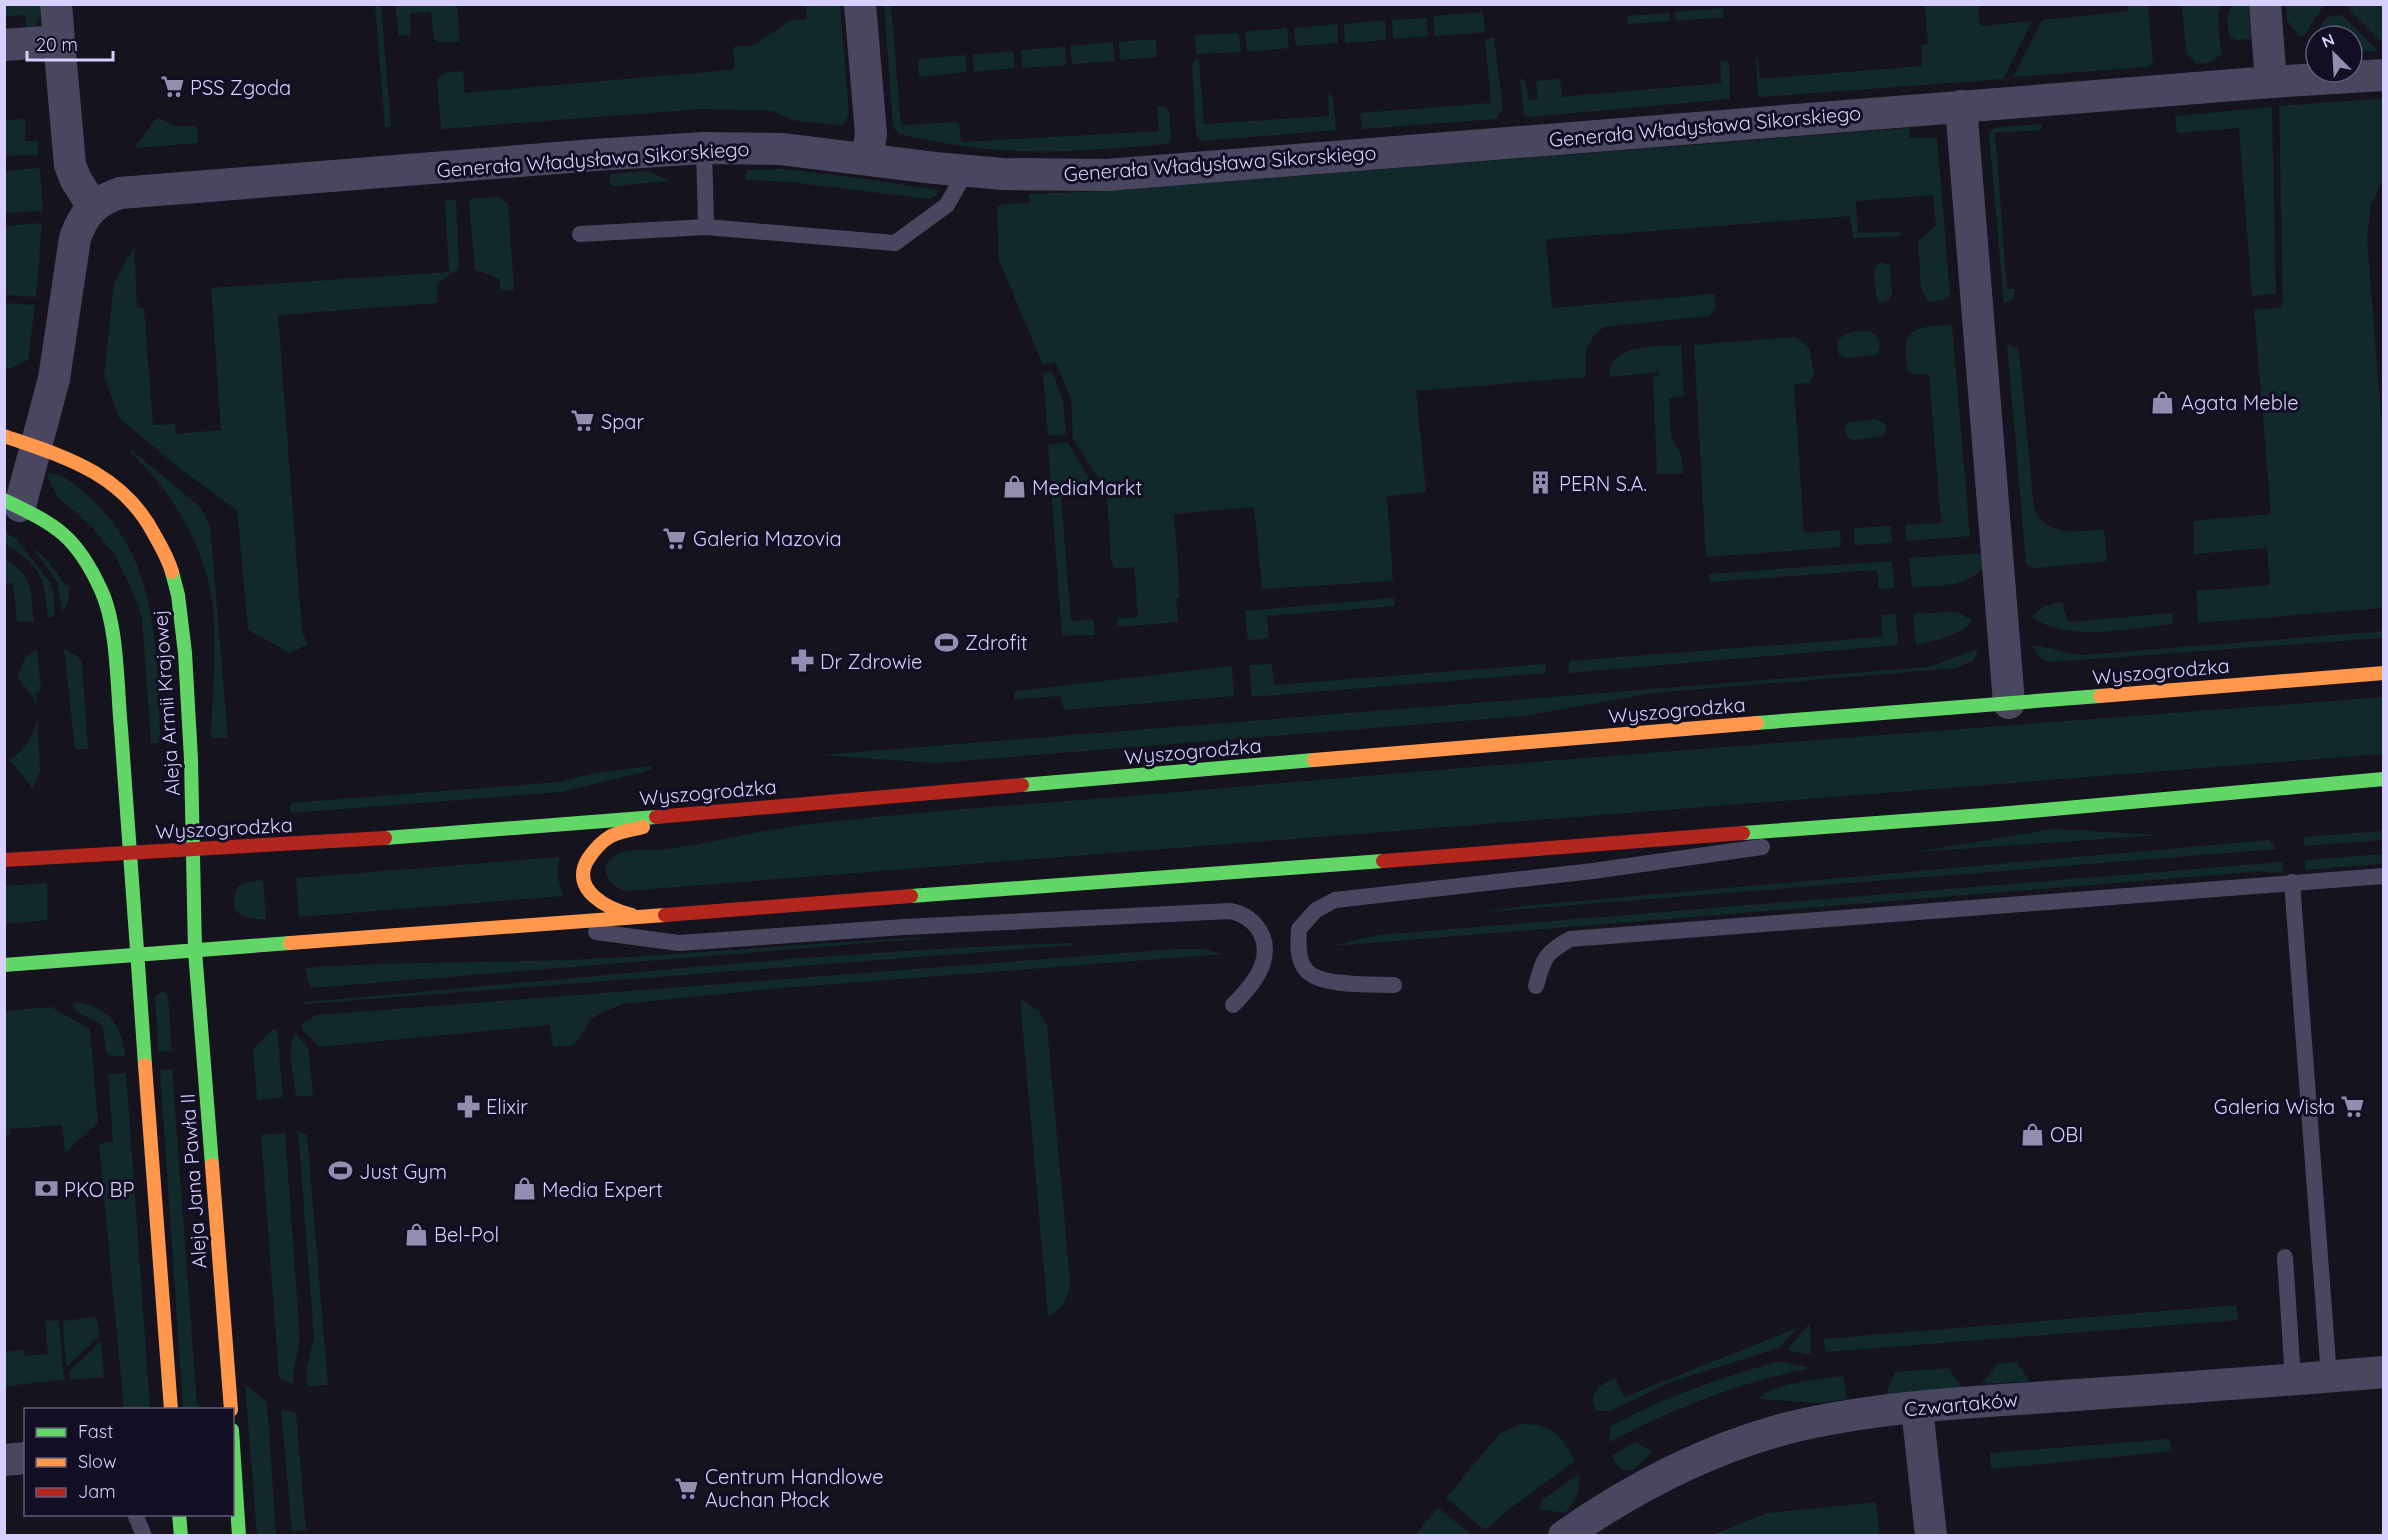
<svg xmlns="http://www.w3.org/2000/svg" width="2388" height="1540" viewBox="0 0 2388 1540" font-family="Quicksand,sans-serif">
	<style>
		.green { fill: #12292b }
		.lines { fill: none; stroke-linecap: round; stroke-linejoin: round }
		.lane { stroke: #49475f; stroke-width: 16 }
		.street { stroke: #49475f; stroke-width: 32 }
		.fast { stroke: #63d668; stroke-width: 14 }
		.slow { stroke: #ff974d; stroke-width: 14 }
		.jam { stroke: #b3261e; stroke-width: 14 }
		.labels { text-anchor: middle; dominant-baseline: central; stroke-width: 6; stroke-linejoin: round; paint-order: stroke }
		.poi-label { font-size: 20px; fill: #d7d0ff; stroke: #120e23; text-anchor: start }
		.street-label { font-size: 20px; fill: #d7d0ff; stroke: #120e23 }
	</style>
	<rect width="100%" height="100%" fill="#15131e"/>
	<path class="green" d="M5 5H40C41 18 38 26 27 33L25 15 5 17Z
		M375 5H381L391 127H385Z
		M395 5H457L460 41 440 42 434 39 431 12 410 13 411 35 399 36Z
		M806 5H840L849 115 842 126 791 120 773 111 702 109 441 129 437 79 444 73 463 71 465 93 730 70 735 67 733 47 753 46 791 20 807 19Z
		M884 5H891L901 125 959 122 961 142 1159 131 1157 107H1166L1169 112 1171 139 1167 144C1107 149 1047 155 986 149 957 146 928 140 899 134L893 127Z
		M1925 5H1978L1980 26 2032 21 2003 79 1761 97 1758 95 1756 59 1758 57 1760 79 1922 66 1921 45 1928 44Z
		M2128 5 2148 6 2153 63 2148 67 2013 77 2042 20 2128 11Z
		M2182 5H2222L2218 13 2221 54 2212 62 2197 64 2186 53Z
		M2232 5H2248L2251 39 2236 40 2229 36 2227 15Z
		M2286 5V4L2324 5 2304 36H2299L2287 20Z
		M2345 5H2383V43Z
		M1723 8 1724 17 1676 21 1675 12Z
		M1483 12 1485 32 1435 36 1433 16Z
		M1670 13V21L1628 24 1627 16Z
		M2342 15 2378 51 2352 52V36H2316V54H2313L2309 49 2310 42 2327 17Z
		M1427 18 1428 36 1393 39 1392 20Z
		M1385 20 1386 40 1345 43 1344 24Z
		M1337 24 1338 43 1296 46 1294 28Z
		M1287 28 1289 48 1247 52 1245 32Z
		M1239 33 1241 52 1196 54 1195 35Z
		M1494 38 1503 109 1496 119 1362 129 1360 113 1491 103 1485 39Z
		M1156 39 1157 57 1120 60 1119 42Z
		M1113 42 1115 61 1072 64 1070 46Z
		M1065 47 1066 65 1022 68 1021 50Z
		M1013 51 1015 68 974 72 972 55Z
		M965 55 967 72 919 77 918 59Z
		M1196 58H1199L1204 124 1329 116 1328 93 1333 98 1336 130 1202 141 1197 137 1196 131 1192 65Z
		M1720 61H1725L1729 63 1730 99 1528 117 1524 114 1520 78 1525 81 1529 100H1538L1536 81 1560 79 1562 97 1721 83Z
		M2375 99H2383V180L2371 204 2367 238 2383 444V608L2198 623 2196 591 2270 585 2267 548 2194 554 2193 521 2271 514 2254 310 2283 307 2279 106Z
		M2272 107 2276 294 2252 296 2239 128 2177 133 2175 116Z
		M157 118 175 126H197L198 143 134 148Z
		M25 119V141H37L38 155 5 156V120Z
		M2040 124 2042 127 2040 130 1995 133 2007 289H2015L2013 299 2004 303 1989 134 1994 128Z
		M1909 128 1910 138 1933 137 1937 139 1950 295 1944 300 1928 302 1921 288 1918 242 1936 225 1933 195 1856 201 1858 233 1900 232V236L1853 238 1850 216 1546 239 1552 308 1714 294 1716 308 1709 316 1604 327C1585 340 1584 356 1586 377L1416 391 1426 492 1387 496 1393 581 1262 589 1254 507 1174 514 1180 597 1176 599 1178 622 1117 627V619L1138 617 1134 567 1120 569 1114 567 1111 561 1106 482H1101L1073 439 1071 399 1056 362 1043 365 999 260 997 207 1002 204 1029 203V194L1107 191Z
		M40 168 43 211 5 213V171Z
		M785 169 859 178 938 190 936 196 928 199 791 182 746 180V170Z
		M648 171 670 181 612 186 609 183 610 174Z
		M498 197 508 204 514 290 501 291 499 278 475 270 469 202 472 199Z
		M456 199 459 268 437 284V303L278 315 302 632 308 644 290 653 248 630 237 510 182 470 119 418 104 376 114 283 134 247 137 307 144 308 153 425 175 424 176 434 221 430 211 288 449 272 445 201Z
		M42 223 36 297 5 295V226Z
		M1881 262 1890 265 1892 295 1890 299 1883 303 1878 301 1876 297 1874 269Z
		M4 303 35 305 28 360 5 370Z
		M1952 325 1970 536 1906 541 1905 525 1941 523 1929 374 1914 375 1908 371C1899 326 1916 327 1952 325Z
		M1869 331C1880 334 1883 347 1876 355L1846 358 1839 355 1837 343C1844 330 1856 332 1869 331Z
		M1791 337 1798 338 1809 348 1814 375 1809 383 1794 384 1804 533 1840 530 1841 547 1706 557 1694 345Z
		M2007 343 2019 350 2034 509C2049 537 2077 532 2104 529L2107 561 2036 568 2031 567 2026 563Z
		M1681 345 1684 396 1669 398 1671 438 1680 452 1684 473 1657 474 1653 377 1659 376V372L1609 377C1609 342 1657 347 1681 345Z
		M1052 372 1063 401 1066 434 1048 436 1043 373Z
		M1876 419 1885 424 1887 428 1883 436 1854 440 1848 438 1844 430 1847 423Z
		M1067 442 1092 483 1060 486 1071 621 1093 619 1095 635 1062 636 1048 445Z
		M131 450 199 506 210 525 228 738H211C212 694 218 645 212 601 204 543 172 492 130 452Z
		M48 473C63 473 77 486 87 495 162 562 155 651 161 743H151L142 618 134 594 115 555 92 527 58 497 47 476Z
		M1891 526 1892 543 1855 545 1854 528Z
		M5 532 17 540 49 581 53 591 55 616 48 618C44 576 42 567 5 544Z
		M31 546 48 561 65 585 69 586 68 603 62 612 57 581Z
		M1983 553 1984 567C1968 588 1936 585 1912 587L1909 558Z
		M5 559C33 574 31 593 34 622L17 621 13 583 5 584Z
		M1892 561 1894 588 1879 589 1877 570 1710 582 1709 574Z
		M1394 598V606L1267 616 1269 638 1248 640 1245 611Z
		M2062 602 2068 622 2172 613 2173 624C2132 628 2067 643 2032 617L2044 606Z
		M1947 612H1958L1973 621C1961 636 1935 640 1916 645L1913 614Z
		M1896 614 1898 645 1569 673V661L1882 637 1881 615Z
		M2384 631 2383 638 2051 662 2041 659 2032 646C2041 644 2068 655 2083 655Z
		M64 648 77 656 82 663 88 749H75Z
		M37 649 41 690 36 692 40 770 33 789 10 760C28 748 43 724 35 702 32 694 23 685 18 678 20 665 25 655 37 649Z
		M1978 649 1974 660 1957 668 1653 693 1524 716 935 763 821 755 1929 667Z
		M1272 664 1274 685 1545 664 1546 673 1252 697 1249 665Z
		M1232 666 1234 696 1064 710 1060 696 1014 699 1015 691Z
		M2383 697V754L625 891C606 885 595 862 620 853 636 847 657 851 674 848 722 841 770 828 819 823 934 810 1051 803 1166 793 1572 757 1978 728 2383 697Z
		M651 766V770L561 792 291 813 290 809 292 803 559 782 595 773Z
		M2054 829 2160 835 1916 852Z
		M2383 831V840L2304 846 2303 837Z
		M2269 840 2277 849 1487 912 1524 906Z
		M2383 854V864L2305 870V860Z
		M559 857 557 875 563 896 299 917 296 878Z
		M2282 862 2284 872 2269 873 2265 871 1332 946 1377 935Z
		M263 880 266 919C241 920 227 914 238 886L247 882Z
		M47 883V920L5 924V886Z
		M943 937 310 988 305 968C394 961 481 963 570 960 694 955 818 941 943 937Z
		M1072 943 1073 945 305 1004 304 1002C560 981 815 951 1072 943Z
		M1177 949H1203L1225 954 782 988 622 1004 599 1014 590 1021 574 1045 553 1047 550 1025 319 1047 302 1029V1024L316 1015Z
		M161 992 167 993 168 998 172 1051 158 1052 155 996Z
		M1020 998 1039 1011 1047 1026 1070 1282C1069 1297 1062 1310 1048 1316Z
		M73 1002C106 1006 122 1022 125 1056H111L106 1051 103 1026 75 1010Z
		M51 1007 90 1029 98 1122 65 1153 62 1125 10 1129V1135H5V1011Z
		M272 1030H277L283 1097 257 1100 253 1049Z
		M295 1033 308 1048 313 1096H296C294 1078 286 1049 295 1033Z
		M172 1069 197 1405H200L201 1409H183L160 1070Z
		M126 1073 150 1409H124L99 1144 113 1142 108 1075Z
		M298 1131 307 1135 328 1385 307 1386V1367L314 1337Z
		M285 1133 300 1339 293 1373V1384L279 1378 261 1135Z
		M2236 1305 2238 1320 1826 1352 1823 1339Z
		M96 1317 100 1335 69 1365 66 1366 63 1321Z
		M45 1321 58 1320 59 1322 64 1380 5 1386V1352L23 1350 24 1356 48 1354Z
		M1810 1323 1811 1355 1787 1350Z
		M1797 1328 1779 1348 1671 1382 1610 1411H1597C1586 1394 1600 1384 1615 1378L1624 1397Z
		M101 1341 104 1377 70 1380 69 1372Z
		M1779 1361 1810 1368C1738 1383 1674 1408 1609 1442L1610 1427C1662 1397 1721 1378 1779 1361Z
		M2016 1362 2030 1381 1981 1384 1998 1364Z
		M1948 1368 1963 1388 1886 1394 1895 1372Z
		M1843 1376 1847 1399 1819 1403 1758 1399C1773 1383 1821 1379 1843 1376Z
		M245 1384 267 1402 276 1535H257Z
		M281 1409 296 1413 306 1530 292 1532Z
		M1521 1424C1554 1425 1559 1433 1575 1461L1513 1506 1485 1530 1446 1498 1500 1433Z
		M2169 1439 2172 1451 1991 1469 1990 1453Z
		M1636 1442 1652 1452 1634 1469C1623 1474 1617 1465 1611 1456Z
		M1579 1474C1581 1491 1576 1501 1565 1513L1539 1509 1542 1500Z
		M1876 1502 1880 1535H1712L1767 1513Z
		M1438 1508 1472 1535H1415Z"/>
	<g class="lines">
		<path class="lane" d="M704 148 706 227 895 243 947 205 966 171
			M580 234 706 227
			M2292 882 2329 1377
			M596 932 679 943 904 927 1230 911C1242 913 1250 918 1257 927 1278 956 1253 985 1233 1005
			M1394 985C1373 984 1320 987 1306 970 1297 960 1298 942 1299 929L1316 910 1335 900 1593 871 1762 847
			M1536 986C1544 958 1544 954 1570 939L2384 876
			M2285 1257 2293 1379
			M135 1514 144 1536"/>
		<path class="street" d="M56 4 59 41
			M860 4 871 134 867 159
			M2265 4 2271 82
			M4 45 59 41 70 165 76 180 93 207
			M1961 106 2009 703
			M20 506 54 379 75 238C84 213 94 202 120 193L594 155 704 148 781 149 935 168 1003 174 1107 175 2271 82 2384 75
			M1917 1408 1931 1536
			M4 1460 26 1458
			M1564 1536C1634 1487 1709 1448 1792 1427 1884 1405 1982 1402 2076 1395 2179 1388 2281 1381 2384 1372"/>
		<path class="fast" d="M4 500C56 525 76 535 101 590 118 626 117 688 121 729 130 841 137 953 145 1065
			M172 572 178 595 185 653 191 759 195 951 212 1165
			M1757 723 2100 696
			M1022 785 1314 760
			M1743 833 1998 814 2384 779
			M385 838 656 817
			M911 896 1383 861
			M4 965 290 943
			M232 1430 239 1536
			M179 1514 181 1536"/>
		<path class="slow" d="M4 436C65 457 122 473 154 534 161 546 168 558 172 572
			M2100 696 2384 673
			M1314 760 1757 723
			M632 915C608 909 569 890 588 859 594 850 602 841 611 836 621 831 632 830 643 827
			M290 943 665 915
			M145 1065 171 1410
			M212 1165 231 1410"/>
		<path class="jam" d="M656 817 1022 785
			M4 860 385 838
			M1383 861 1743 833
			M665 915 911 896"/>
	</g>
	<defs>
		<symbol id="supermarket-bare" viewBox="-9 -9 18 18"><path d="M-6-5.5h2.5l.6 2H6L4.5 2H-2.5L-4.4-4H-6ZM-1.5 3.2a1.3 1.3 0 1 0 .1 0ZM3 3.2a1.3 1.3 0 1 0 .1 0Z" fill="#938eb0" stroke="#120e23" stroke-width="2.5" paint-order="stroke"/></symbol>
		<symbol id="shop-bare" viewBox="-9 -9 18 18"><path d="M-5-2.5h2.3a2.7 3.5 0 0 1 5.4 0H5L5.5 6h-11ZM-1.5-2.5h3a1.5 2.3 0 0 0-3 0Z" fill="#938eb0" stroke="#120e23" stroke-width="2.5" paint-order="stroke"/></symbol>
		<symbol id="building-bare" viewBox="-9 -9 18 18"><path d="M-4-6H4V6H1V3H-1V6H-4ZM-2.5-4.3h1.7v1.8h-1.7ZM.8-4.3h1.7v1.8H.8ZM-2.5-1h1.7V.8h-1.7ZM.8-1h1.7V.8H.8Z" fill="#938eb0" stroke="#120e23" stroke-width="2.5" paint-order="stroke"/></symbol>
		<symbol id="stadium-bare" viewBox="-9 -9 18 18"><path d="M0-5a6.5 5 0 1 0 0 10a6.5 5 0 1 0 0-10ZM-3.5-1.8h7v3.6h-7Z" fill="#938eb0" stroke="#120e23" stroke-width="2.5" paint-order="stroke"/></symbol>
		<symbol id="pharmacy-bare" viewBox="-9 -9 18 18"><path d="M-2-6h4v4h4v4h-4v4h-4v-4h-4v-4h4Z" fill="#938eb0" stroke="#120e23" stroke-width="2.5" paint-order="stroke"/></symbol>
		<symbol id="bank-bare" viewBox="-9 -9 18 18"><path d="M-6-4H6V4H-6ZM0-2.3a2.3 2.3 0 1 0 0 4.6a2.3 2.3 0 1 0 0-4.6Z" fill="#938eb0" stroke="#120e23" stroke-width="2.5" paint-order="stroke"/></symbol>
	</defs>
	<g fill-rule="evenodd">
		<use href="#supermarket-bare" x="156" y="70" width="33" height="33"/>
		<use href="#shop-bare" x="2146" y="386" width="33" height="33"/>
		<use href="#supermarket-bare" x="566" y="404" width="33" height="33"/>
		<use href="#building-bare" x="1524" y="466" width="33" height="33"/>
		<use href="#shop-bare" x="998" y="470" width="33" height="33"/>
		<use href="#supermarket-bare" x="658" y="522" width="33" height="33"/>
		<use href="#stadium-bare" x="930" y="626" width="33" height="33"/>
		<use href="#pharmacy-bare" x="786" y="644" width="33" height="33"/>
		<use href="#pharmacy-bare" x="452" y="1090" width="33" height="33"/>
		<use href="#supermarket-bare" x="2336" y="1090" width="33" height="33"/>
		<use href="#shop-bare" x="2016" y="1118" width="33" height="33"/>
		<use href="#stadium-bare" x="324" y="1154" width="33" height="33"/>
		<use href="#bank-bare" x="30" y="1172" width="33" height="33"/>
		<use href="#shop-bare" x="508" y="1172" width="33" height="33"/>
		<use href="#shop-bare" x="400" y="1218" width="33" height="33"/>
		<use href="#supermarket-bare" x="670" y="1472" width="33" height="33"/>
	</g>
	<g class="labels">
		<g class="poi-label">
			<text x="190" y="87">PSS Zgoda</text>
			<text x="2181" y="402">Agata Meble</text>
			<text x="601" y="421">Spar</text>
			<text x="1559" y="483">PERN S.A.</text>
			<text x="1032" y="487">MediaMarkt</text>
			<text x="693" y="538">Galeria Mazovia</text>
			<text x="965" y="642">Zdrofit</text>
			<text x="820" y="661">Dr Zdrowie</text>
			<text x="486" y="1106">Elixir</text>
			<text x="2335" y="1106" text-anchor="end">Galeria Wisła</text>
			<text x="2050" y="1134">OBI</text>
			<text x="359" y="1171">Just Gym</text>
			<text x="64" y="1189">PKO BP</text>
			<text x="542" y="1189">Media Expert</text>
			<text x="434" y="1234">Bel-Pol</text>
			<text x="705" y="1476">Centrum Handlowe<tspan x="705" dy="23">Auchan Płock</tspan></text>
		</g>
		<g class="street-label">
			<text transform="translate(1705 126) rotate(-5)">Generała Władysława Sikorskiego</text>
			<text transform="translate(593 159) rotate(-4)">Generała Władysława Sikorskiego</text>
			<text transform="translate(1220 163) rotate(-4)">Generała Władysława Sikorskiego</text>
			<text transform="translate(2161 671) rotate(-5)">Wyszogrodzka</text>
			<text transform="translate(166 703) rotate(-94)">Aleja Armii Krajowej</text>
			<text transform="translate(1677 710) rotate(-5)">Wyszogrodzka</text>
			<text transform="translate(1193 751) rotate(-5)">Wyszogrodzka</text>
			<text transform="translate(708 792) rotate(-5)">Wyszogrodzka</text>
			<text transform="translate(224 828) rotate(-3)">Wyszogrodzka</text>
			<text transform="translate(193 1181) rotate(-94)">Aleja Jana Pawła II</text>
			<text transform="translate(1961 1404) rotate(-5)">Czwartaków</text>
		</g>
	</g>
	<rect width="2388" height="1540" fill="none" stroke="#d7d0ff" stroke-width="12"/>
	<rect x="24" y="1408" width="210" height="108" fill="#120e23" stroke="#615c7b" stroke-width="1.5"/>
	<rect x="36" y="1428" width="30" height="9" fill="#63d668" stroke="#615c7b" stroke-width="1.5"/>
	<text x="78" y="1438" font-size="18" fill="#d7d0ff">Fast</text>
	<rect x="36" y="1458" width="30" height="9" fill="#ff974d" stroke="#615c7b" stroke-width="1.5"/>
	<text x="78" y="1468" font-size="18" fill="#d7d0ff">Slow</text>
	<rect x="36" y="1488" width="30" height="9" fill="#b3261e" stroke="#615c7b" stroke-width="1.5"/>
	<text x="78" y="1498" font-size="18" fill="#d7d0ff">Jam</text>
	<g transform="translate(2334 54) rotate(336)"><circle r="28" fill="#120e23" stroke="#615c7b" stroke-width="1.5"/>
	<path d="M0-4.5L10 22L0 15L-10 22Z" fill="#938eb0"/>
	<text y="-9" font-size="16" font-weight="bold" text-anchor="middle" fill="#d7d0ff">N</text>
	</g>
	<path d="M27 51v9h86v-9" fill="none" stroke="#d7d0ff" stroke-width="3"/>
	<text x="36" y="51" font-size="18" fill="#d7d0ff" stroke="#120e23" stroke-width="4.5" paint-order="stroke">20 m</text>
</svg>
